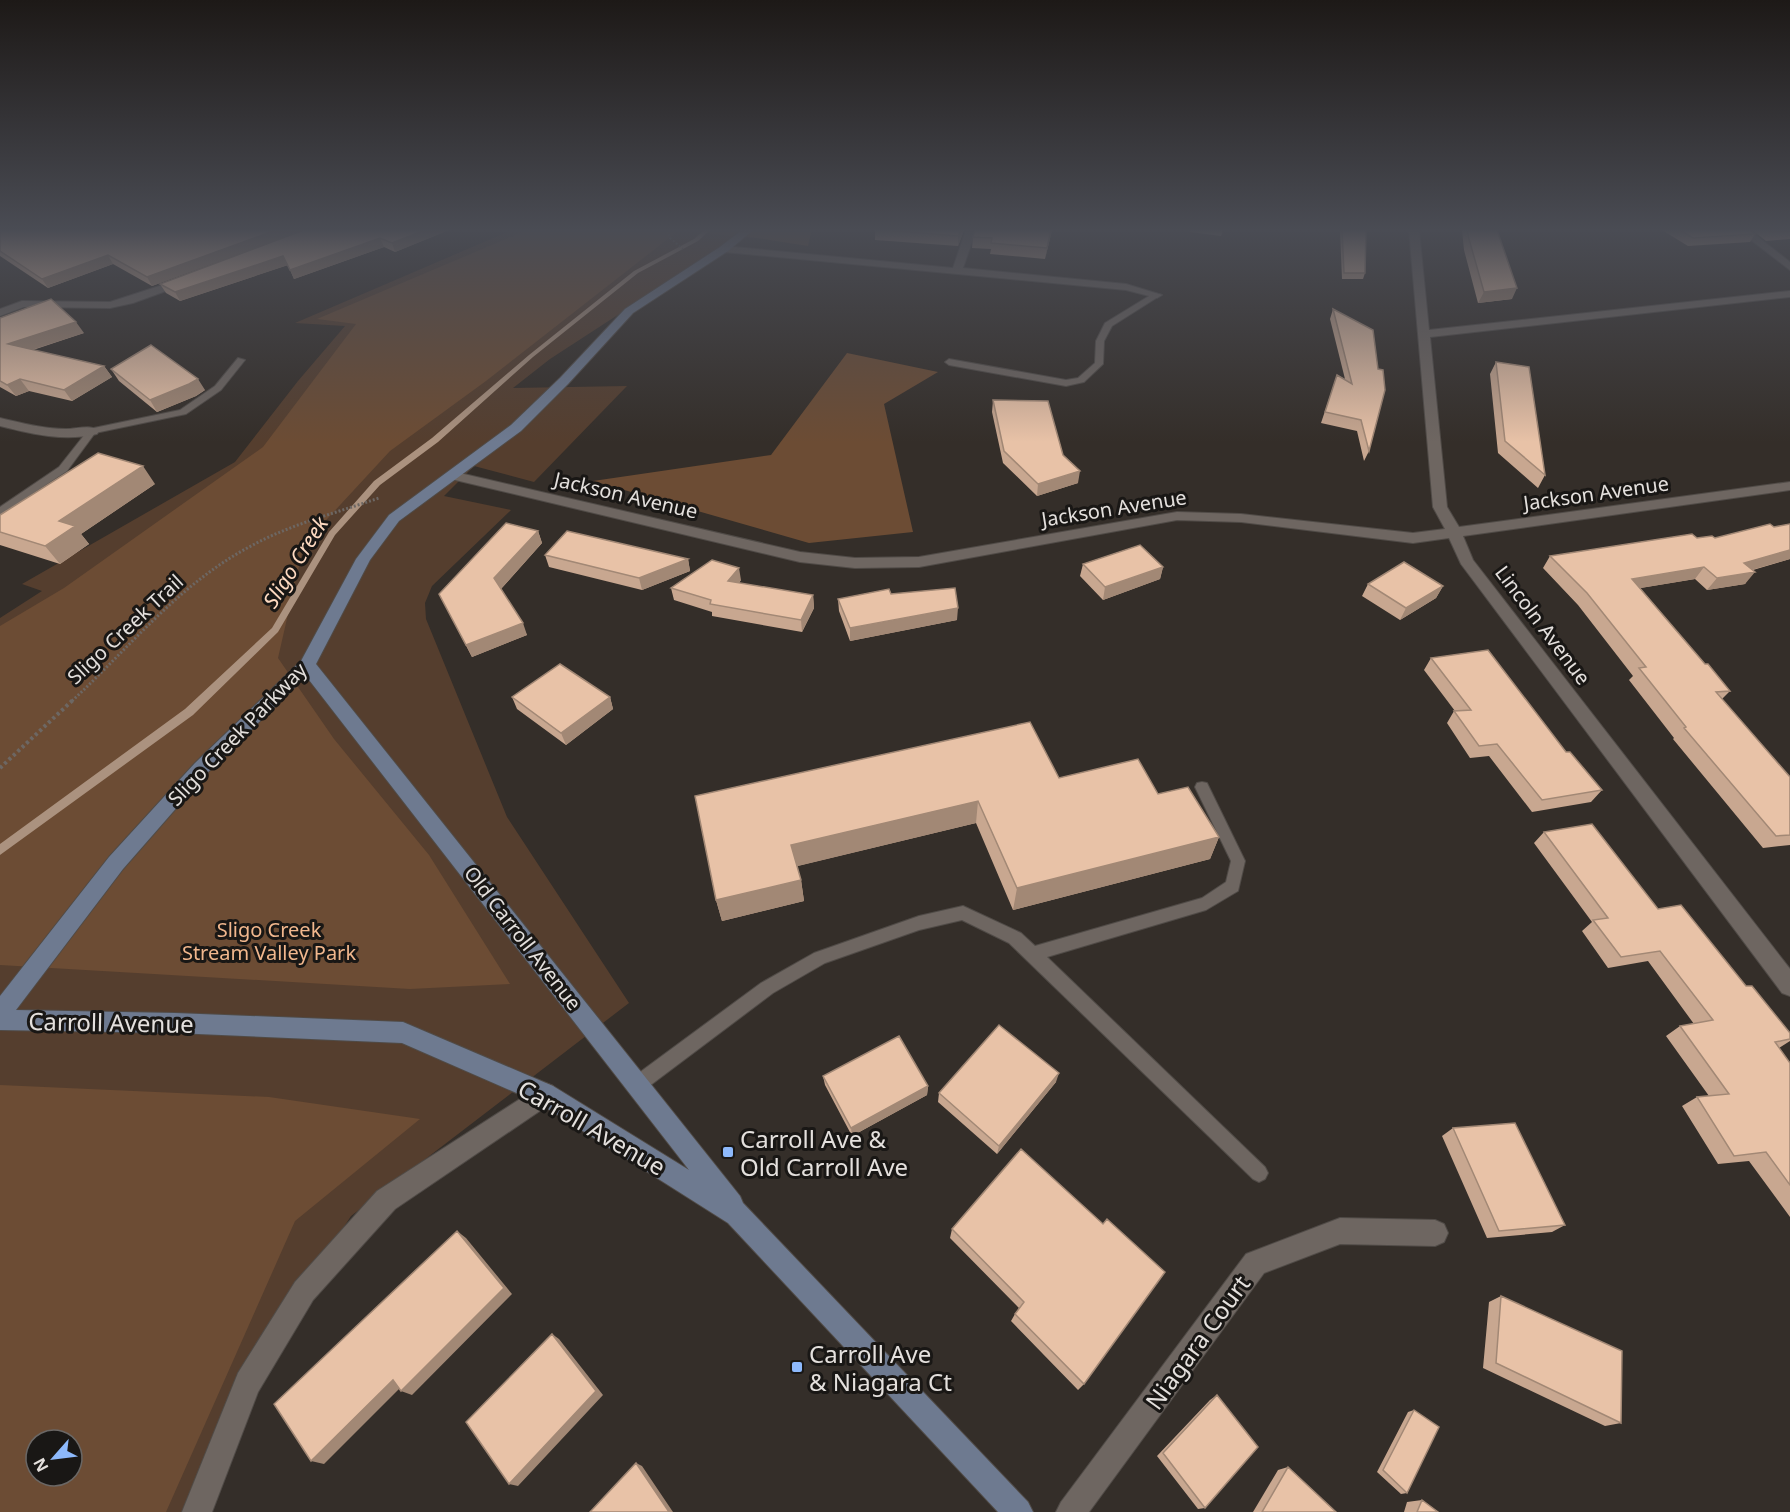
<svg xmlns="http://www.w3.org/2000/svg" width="1790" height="1512" viewBox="0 0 1790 1512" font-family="'Noto Sans',sans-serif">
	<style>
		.green { fill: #553e2e; fill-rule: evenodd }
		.forest { fill: #6c4c34; fill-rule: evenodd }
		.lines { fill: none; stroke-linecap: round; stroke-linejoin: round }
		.stream { fill: #ab927f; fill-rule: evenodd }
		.lane-casing { stroke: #504b47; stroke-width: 2 }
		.street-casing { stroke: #504b47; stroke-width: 2 }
		.secondary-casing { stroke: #504b47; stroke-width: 2 }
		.path-far2 { stroke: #6d6763; stroke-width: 2; stroke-dasharray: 2 2; stroke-linecap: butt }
		.path-far1 { stroke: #6d6763; stroke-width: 3; stroke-dasharray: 2 2; stroke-linecap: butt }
		.path { stroke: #6d6763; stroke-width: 4; stroke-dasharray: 3 3; stroke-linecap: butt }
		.lane { fill: #6e6661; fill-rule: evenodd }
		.street { fill: #6e6661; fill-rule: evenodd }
		.secondary { fill: #6e7a90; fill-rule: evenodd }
		.wall { fill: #c8a790 }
		.shaded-wall { fill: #a28875 }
		.building { fill: #e8c2a7; stroke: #a28875; stroke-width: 1.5 }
		.poi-dot { fill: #8db9fc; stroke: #191715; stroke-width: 2 }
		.labels { text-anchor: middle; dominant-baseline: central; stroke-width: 6; stroke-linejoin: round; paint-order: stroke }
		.street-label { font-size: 20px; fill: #e4e0dd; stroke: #191715 }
		.park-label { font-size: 20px; fill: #f1b78d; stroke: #191715 }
		.water-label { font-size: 21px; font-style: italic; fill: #fedac1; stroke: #191715 }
		.near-street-label { font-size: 24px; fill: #e4e0dd; stroke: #191715 }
		.near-poi-label { font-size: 24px; fill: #e4e0dd; stroke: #191715; text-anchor: start }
	</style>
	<rect width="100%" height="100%" fill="#342e29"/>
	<path class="green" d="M512 230H744L730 242 550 359 513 388 627 386 534 482 474 466 444 496 511 510 432 586 425 603 426 619 507 817 629 1003 351 1216 253 1367 196 1512H0V618L42 591 22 584 235 462 298 381 345 326 295 323ZM36 1440H72V1476H36Z"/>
	<path class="forest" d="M527 230H812L808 246 757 238 678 231 486 381 390 451 304 544 278 658 334 739 429 855 510 984 410 989 0 965V626L64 588 263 447 356 324 317 319Z
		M847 353 938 372 884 404 913 532 809 543 593 481 771 455Z
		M0 1085 269 1097 420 1119 295 1221 166 1512H0ZM36 1440H72V1476H36Z"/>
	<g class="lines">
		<path class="stream" d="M704 230H710L698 241 638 273 533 357 438 442 380 485 335 535 278 632 193 715 0 855V844L185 709 272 628 329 532 374 481 432 438 529 355 634 271 694 239Z"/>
		<defs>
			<path id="lane" d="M1154 293 1161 295 1112 326 1104 341 1103 364 1084 382 1066 386 949 365 945 362 949 359 1066 380 1078 378 1095 363 1096 341 1105 323Z
				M238 358 245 360 221 390 186 414 95 433 67 471 0 515V507L59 467 89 429 180 410 215 386Z
				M1202 782 1207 783 1245 861 1238 891 1206 910 1047 957 1265 1167 1268 1173 1265 1179 1259 1182 1253 1179 1009 943 962 920 919 930 825 963 773 993 644 1090 638 1092 632 1090 629 1084 632 1078 761 983 814 953 919 916 963 906 1021 933 1035 946 1202 898 1226 882 1231 861 1195 787 1197 783Z"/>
			<path id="street" d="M966 230H976L963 268 1126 284 1162 295 1157 298 1126 290 724 252 719 249 724 246 953 268Z
				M1409 230H1419L1429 330 1790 291V297L1430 337 1447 507 1459 527 1790 482V490L1463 536 1473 560 1790 969V996L1782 993 1461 564 1449 538 1413 543 1241 522 1177 520 919 567 855 568 800 562 451 479 444 475 451 471 800 552 855 558 919 557 1177 512 1241 514 1413 533 1445 529 1433 507Z
				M1738 230H1749L1790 262V270Z
				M184 278 188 279V283L133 303 110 308 24 307 0 316V309L22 301 110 302Z
				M0 418C22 423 44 429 66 429 77 429 91 424 99 431L97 434C64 442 32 434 0 426Z
				M545 1083 553 1086 557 1094 553 1102 395 1209 313 1300 258 1392 212 1512H182L238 1373 295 1282 377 1191Z
				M1340 1218 1435 1220 1444 1224 1448 1233 1444 1242 1435 1246 1340 1244 1264 1273 1089 1512H1056L1061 1502 1246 1254Z"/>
			<path id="secondary" d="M742 230H753L728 251 633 313 568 384 521 431 399 521 370 560 316 664 740 1196 743 1203 1028 1502 1033 1512H998L728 1223 537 1102 402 1043 175 1033 0 1030V996L109 857 195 763 301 661 356 559 389 515 511 425 560 378 625 309 720 247ZM306 676 689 1170 553 1086 403 1022 175 1013 16 1010 123 869 207 773Z"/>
		</defs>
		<use href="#lane" class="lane-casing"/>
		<use href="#street" class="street-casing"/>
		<use href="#secondary" class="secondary-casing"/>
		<path class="path-far2" d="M668 230 670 238 683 249"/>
		<path class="path-far1" d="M72 701C130 647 180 583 251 546 291 524 336 513 379 498"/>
		<path class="path" d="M0 768 74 699"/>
		<use href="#lane" class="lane"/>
		<use href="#street" class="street"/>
		<use href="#secondary" class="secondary"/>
	</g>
	<path class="wall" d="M0 230H449L395 252 384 247 294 279 288 265 180 301 166 293 160 284 297 232 152 286 113 264 48 288 0 256Z
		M875 230H964L958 246 875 240Z
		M1052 230 1045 259 990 254 991 249 972 248 973 237Z
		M1190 230H1223L1221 236 1190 232Z
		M1340 230H1366L1365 273 1363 279H1342Z
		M1462 230H1497L1512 299 1478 303 1464 250Z
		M1662 230H1750L1755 234 1750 242 1688 246Z
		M1752 230H1790V239L1766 241Z
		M1333 309 1369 451 1364 461 1357 431 1321 423 1337 375 1345 379 1330 319Z
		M0 318 84 333 33 350 104 366 112 377 72 401 29 391 16 396 0 387Z
		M1496 362 1545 475 1538 488 1498 453 1490 374Z
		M111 369 205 390 196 396 157 412 119 381Z
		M993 400 1063 455 1078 483 1037 496 1003 463 992 412Z
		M155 484 81 534 89 544 60 564 0 545V515Z
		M1790 524V559L1753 570 1745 584 1707 590 1695 579 1640 588 1705 664 1730 691 1722 699 1790 777V845L1763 848 1673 739 1674 738 1629 680 1633 676 1578 605 1543 568 1550 556 1697 538H1715Z
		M538 531 542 543 501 589 527 635 472 657 439 594Z
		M545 555 688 559 690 571 642 590 549 567Z
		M1083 564 1163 567 1160 579 1103 600 1080 576Z
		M741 580 739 583 813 595 814 608 802 632 712 616V612L674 600 671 588Z
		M1368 584 1443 586 1436 598 1400 620 1362 596Z
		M891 594 957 620 850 641 839 611 838 599Z
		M1431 658 1566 752 1602 790 1591 802 1532 812 1489 756 1470 758 1447 723 1454 711H1455L1424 670Z
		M512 697H610L613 709 566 745 517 709Z
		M1059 778 1158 794 1219 837 1210 859 1013 910 976 823 797 866 801 880 804 901 722 921 716 900 695 796Z
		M1544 832 1658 909 1746 986 1790 1033V1041L1779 1048 1790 1063V1217L1749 1161 1718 1164 1682 1106 1697 1097 1709 1096 1666 1036 1680 1026 1694 1024 1648 961 1608 968 1582 931 1592 922 1534 843Z
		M823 1076 928 1086 927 1095 852 1136 825 1085Z
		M1056 1082 997 1154 938 1102 939 1093Z
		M1453 1128 1565 1225 1552 1232 1487 1238 1442 1136Z
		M1103 1224 1084 1384 1078 1390 1011 1321 1015 1314 1019 1308 950 1238 952 1229Z
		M1501 1296 1621 1423 1605 1426 1483 1368 1489 1302Z
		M1217 1395 1205 1508 1198 1509 1157 1456 1210 1400Z
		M1414 1410 1407 1493 1401 1494 1377 1472 1408 1412Z
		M1288 1467 1336 1512H1253L1278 1470Z
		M1422 1500 1438 1512H1404L1407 1502Z"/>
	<path class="shaded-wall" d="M276 230H304L152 286 147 277Z
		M425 230H449L395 252 392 243Z
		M961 230H964L958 246V236Z
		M1051 230H1052L1045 259 1047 248Z
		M380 238 384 247 294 279 290 270Z
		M108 255 113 264 48 288 42 279Z
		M283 256 288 265 180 301 175 292Z
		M1517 288 1512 299 1478 303 1484 292Z
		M76 322 84 333 16 355 8 344Z
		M104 366 112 377 72 401 64 390Z
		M20 379 29 391 16 396 7 385Z
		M198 379 205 390 196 396 157 412 150 400Z
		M143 466 155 484 81 534 89 544 60 564 45 546 59 521Z
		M1080 471 1078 483 1037 496 1038 484Z
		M538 531 542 543 499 591 494 578Z
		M1790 550V559L1734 575 1744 563Z
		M688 559 690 571 642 590 639 578Z
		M1163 567 1160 579 1103 600 1105 587Z
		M1704 567 1695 579 1623 591 1632 579Z
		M739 568 741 580 730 594 728 581Z
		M1755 572 1745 584 1707 590 1717 578Z
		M1443 586 1436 598 1400 620 1406 608Z
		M813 595 814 608 802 632 801 620Z
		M958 608 957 620 850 641V628Z
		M523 623 527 635 472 657 466 645Z
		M610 697 613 709 566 745 561 733Z
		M978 801 976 823 794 867 791 845Z
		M1219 837 1210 859 1013 910 1017 888Z
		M801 880 804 901 722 921 716 900Z
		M1059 1073 1056 1082 997 1154 999 1146Z
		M928 1086 927 1095 852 1136 851 1128Z
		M457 1231 466 1238 512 1294 412 1395 401 1391Z
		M552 1334 559 1339 603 1395 518 1486 509 1484Z
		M393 1380 404 1384 324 1464 311 1461Z
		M636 1463 642 1466 673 1512H669Z"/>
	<path class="building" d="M0 230H276L147 277 108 255 42 279 0 251Z
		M304 230H425L392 243 380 238 290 270 283 256 175 292 160 284Z
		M884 230H961L958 236Z
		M975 230H1051L1047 248 991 243 992 238 973 237Z
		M1342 230H1366L1365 273H1344Z
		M1467 230H1497L1517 288 1484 292 1469 239Z
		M1680 230H1750L1755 234 1693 238Z
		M1768 230H1790V231L1772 232Z
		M51 299 76 322 8 344 104 366 64 390 20 379 7 385 0 381V318Z
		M1333 309 1373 330 1378 369 1383 370 1385 390 1369 451 1361 420 1325 412 1337 375 1352 384Z
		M151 345 198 379 189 384 150 400 111 369Z
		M1496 362 1529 367 1545 475 1505 441Z
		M993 400 1048 401 1063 455 1080 471 1038 484 1004 451Z
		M98 453 143 466 59 521 75 526 45 546 0 532V515Z
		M506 523 538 531 494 578 523 623 466 645 439 594Z
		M1770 524 1774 527 1790 524V550L1744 563 1755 572 1717 578 1704 567 1632 579 1705 664H1708L1730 691 1716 692 1790 777V835L1776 836 1684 728 1686 727 1639 668 1646 667 1587 593 1550 556 1692 534 1697 538 1712 536 1715 538Z
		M567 531 688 559 639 578 545 555Z
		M1140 545 1163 567 1105 587 1083 564Z
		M712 560 739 568 728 581 813 595 801 620 710 604 711 600 671 588Z
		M1404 562 1443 586 1406 608 1368 584Z
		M955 588 958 608 850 628 838 599 889 589 891 594Z
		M1488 650 1566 752H1570L1602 790 1542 800 1497 744 1479 746 1454 711 1471 710 1431 658Z
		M560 664 610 697 561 733 512 697Z
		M1030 722 1059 778 1138 759 1158 794 1188 787 1219 837 1017 888 978 801 791 845 801 880 716 900 695 796Z
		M1592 824 1658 909 1681 905 1746 986H1752L1790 1033V1039L1775 1042 1790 1063V1185L1766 1152 1734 1156 1697 1097 1729 1094 1680 1026 1713 1020 1660 951 1621 957 1593 920 1608 918 1544 832Z
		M999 1025 1059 1073 999 1146 939 1093Z
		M899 1036 928 1086 851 1128 823 1076Z
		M1515 1123 1565 1225 1499 1231 1453 1128Z
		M1021 1149 1103 1224 1107 1219 1165 1272 1084 1384 1015 1314 1024 1302 952 1229Z
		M457 1231 504 1288 401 1391 393 1380 311 1461 274 1404Z
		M1501 1296 1622 1351 1621 1423 1496 1363Z
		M552 1334 596 1391 509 1484 466 1422Z
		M1217 1395 1258 1447 1205 1508 1163 1453Z
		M1414 1410 1439 1427 1407 1493 1383 1470Z
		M636 1463 669 1512H590Z
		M1288 1467 1336 1512H1262Z
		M1422 1500 1438 1512H1417Z"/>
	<linearGradient id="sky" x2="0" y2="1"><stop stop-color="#1d1917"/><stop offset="0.52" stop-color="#4a4c54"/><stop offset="1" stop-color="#4a4c54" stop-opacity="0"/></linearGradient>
	<rect width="1790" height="442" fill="url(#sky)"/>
	<g class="poi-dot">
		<rect x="722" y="1146" width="12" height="12" rx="3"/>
		<rect x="791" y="1361" width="12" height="12" rx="3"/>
	</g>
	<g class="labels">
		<g class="street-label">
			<text transform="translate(1596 493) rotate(-8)">Jackson Avenue</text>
			<text transform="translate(626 495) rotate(13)">Jackson Avenue</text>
			<text transform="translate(1114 508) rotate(-9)">Jackson Avenue</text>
			<text transform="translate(1543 625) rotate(53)">Lincoln Avenue</text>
			<text transform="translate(125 629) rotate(-43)">Sligo Creek Trail</text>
			<text transform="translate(237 734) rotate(-46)">Sligo Creek Parkway</text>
			<text transform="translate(523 938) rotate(52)">Old Carroll Avenue</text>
		</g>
		<g class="park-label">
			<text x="269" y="929">Sligo Creek<tspan x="269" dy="23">Stream Valley Park</tspan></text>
		</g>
		<g class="water-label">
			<text transform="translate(295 562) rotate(-58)">Sligo Creek</text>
		</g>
		<g class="near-street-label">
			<text transform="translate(111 1022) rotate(1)">Carroll Avenue</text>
			<text transform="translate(592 1127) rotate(30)">Carroll Avenue</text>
			<text transform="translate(1197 1342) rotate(-54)">Niagara Court</text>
		</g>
		<g class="near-poi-label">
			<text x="740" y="1138">Carroll Ave &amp;<tspan x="740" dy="28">Old Carroll Ave</tspan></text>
			<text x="809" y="1353">Carroll Ave<tspan x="809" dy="28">&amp; Niagara Ct</tspan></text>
		</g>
	</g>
	<g transform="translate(54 1458) rotate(242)"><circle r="28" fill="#191715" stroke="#6a6765" stroke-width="1.5"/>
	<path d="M0-4.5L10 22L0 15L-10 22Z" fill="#8db9fc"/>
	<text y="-9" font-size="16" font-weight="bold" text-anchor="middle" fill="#e4e0dd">N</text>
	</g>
</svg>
